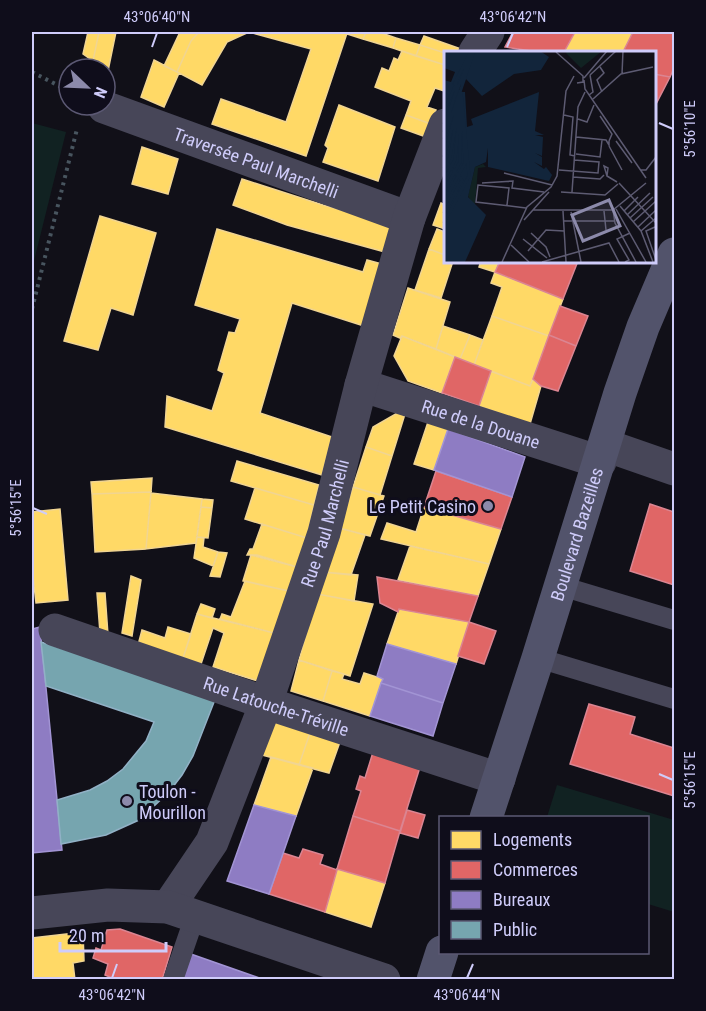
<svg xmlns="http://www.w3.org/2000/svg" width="706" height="1011" viewBox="0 0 706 1011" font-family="'Roboto Condensed',sans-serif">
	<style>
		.pitch { fill: #122 }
		.homes { fill: #ffd966; stroke: #f1d592; stroke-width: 1.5 }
		.shops { fill: #e06666; stroke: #db8592; stroke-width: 1.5 }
		.offices { fill: #8e7cc3; stroke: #a294d4; stroke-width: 1.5 }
		.public { fill: #76a5af; stroke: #91b1c6; stroke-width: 1.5 }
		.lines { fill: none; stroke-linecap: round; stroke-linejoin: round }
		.path { stroke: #48555f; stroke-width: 4; stroke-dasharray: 3 4.5; stroke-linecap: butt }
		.service { stroke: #474658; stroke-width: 20 }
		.minor { stroke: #474658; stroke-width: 33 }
		.tertiary { stroke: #474658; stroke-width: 33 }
		.secondary { stroke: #52536b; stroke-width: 33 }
		.ticks { fill: none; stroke: #cfccfa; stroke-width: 2 }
		.poi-dot { fill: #8c8aab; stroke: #0f0d1b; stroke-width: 2 }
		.labels { text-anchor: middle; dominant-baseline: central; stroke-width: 6; stroke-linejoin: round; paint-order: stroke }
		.street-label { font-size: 18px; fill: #cfccfa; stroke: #0f0d1b }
		.poi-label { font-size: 18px; fill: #cfccfa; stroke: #0f0d1b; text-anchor: end }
		.inset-river { fill: none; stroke: #12253b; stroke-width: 3 }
		.inset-road { fill: none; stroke: #5d5b72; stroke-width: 1.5 }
		.view { fill: #8c8aab; fill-opacity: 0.15; stroke: #8c8aab; stroke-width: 3 }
		.inset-edge { fill: none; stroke: #cfccfa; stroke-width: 3 }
		.neatline { fill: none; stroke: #cfccfa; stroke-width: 2 }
		.ticks-label { font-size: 15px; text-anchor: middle; fill: #cfccfa }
	</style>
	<rect width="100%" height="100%" fill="#111018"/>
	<path class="pitch" d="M32 123 66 132 32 269Z
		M557 785 674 820V912L648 904V818L547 817Z"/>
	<path class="homes" d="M88 32H99L93 61 83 54Z
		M99 32H116L108 71 93 61Z
		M180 32H199L191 41 177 72 164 66Z
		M199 32H341L347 33 306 156 212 124 221 99 286 122 311 49 249 32 227 42 202 85 177 72 191 41Z
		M341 32H366L363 39Z
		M366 32H379L396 38 393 48 363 39Z
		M575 32H633L623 52H564Z
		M424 36 461 49 460 52 445 53 420 45Z
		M396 38 420 45 416 56 393 48Z
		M420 45 445 53V65L416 56Z
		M402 51 445 65 444 91 435 88 427 107 436 110 431 124 406 115 411 101 375 87 382 68 389 71 394 58 398 60Z
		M154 60 179 73 164 107 141 97Z
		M339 105 395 127 378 181 323 162 328 148 325 145Z
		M406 115 431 124 426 137 401 128Z
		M142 147 178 159 168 194 132 184Z
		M242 179 323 205 393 224 385 252 287 225 233 205Z
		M441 203 445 205V229L433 225Z
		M100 216 156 233 133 315 111 308 98 350 64 341Z
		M217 229 363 272 367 260 382 264 364 326 292 303 260 413 332 437 322 475 165 427 167 396 212 411 224 373 218 370 229 332 235 333 240 319 195 305Z
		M437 229 445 232V255L429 249Z
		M429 249 445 255V261H453L441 298 415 290Z
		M481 261H500L495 272 479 267Z
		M495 272 563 299 549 336 492 316 502 287 491 283Z
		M408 288 450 302 436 349 402 336 400 338 393 335Z
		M492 316 549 336 530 386 474 365Z
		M443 326 470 335 460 359 436 349Z
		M470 335 483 340 474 365 460 359Z
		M402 336 455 357 442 393 408 381 394 356Z
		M491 371 530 386 533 379 541 386 530 424 479 406Z
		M399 412 405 414 392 456 366 447 373 427Z
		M428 422 448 429 434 470 414 464Z
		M366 447 392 456 380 495 353 487Z
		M237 461 319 485 314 505 231 481Z
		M152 478 151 492 92 494 91 482Z
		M353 487 384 496 370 536 339 528Z
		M255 488 314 505 307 538 245 519Z
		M151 492 146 549 95 552 92 494Z
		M151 493 202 499 196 543 146 549Z
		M202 499 213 500 212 508 201 507Z
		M201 507 212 508 208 538 197 537Z
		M424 507 501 529 489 564 381 539 387 523 416 532Z
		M60 509 68 600 36 603 32 567V512Z
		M262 524 307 538 297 567 257 555H247L250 549H253Z
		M339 528 365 535 351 575 323 572Z
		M197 537 204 538 203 547 218 552 213 566 194 558Z
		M410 546 489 564 478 596 398 580Z
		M218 552 227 553 220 577 210 576Z
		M251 555 297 567 289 591 243 581Z
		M323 572 358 575 354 601 317 594Z
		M131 576 141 580 132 636 122 633Z
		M245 581 289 591 274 633 220 619 222 614 231 617Z
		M97 593H105L108 635 100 633Z
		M317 594 373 604 350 676 299 660Z
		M201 604 215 609 212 618 197 614Z
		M399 609 469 622 456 664 387 644Z
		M197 614 274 633 258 681 213 667 224 633 213 628 201 664 183 658Z
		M168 627 191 634 183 658 138 645 142 630 165 638Z
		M299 660 332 671 323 701 291 691Z
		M332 671 344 674 342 679 360 684 364 673 383 679 370 716 323 701Z
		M275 718 311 730 299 765 262 755Z
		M311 730 341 739 329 773 299 765Z
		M271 757 313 768 296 816 254 805Z
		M337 869 385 883 371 927 325 912Z
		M83 932 84 961 73 963 75 980H32V938Z"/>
	<path class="shops" d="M513 32H575L564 52H538L505 47Z
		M633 32H674V68L670 77 654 74V52H623Z
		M654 74 670 77 654 108Z
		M500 261H578L563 299 495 272Z
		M560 306 588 316 576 346 549 335Z
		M549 335 576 346 558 391 541 386 533 379Z
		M455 357 491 371 479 406 442 393Z
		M436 471 512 497 501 529 424 507Z
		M650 504 674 512V585L630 571Z
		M377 577 478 596 469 622 399 609 398 612 380 603Z
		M469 622 496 631 484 664 458 656Z
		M589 704 635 717 630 734 674 748V796L570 764Z
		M374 749 421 764 400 831 353 816 361 791 356 789 360 776 365 778Z
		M407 810 425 815 418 838 400 833Z
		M353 816 400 831 385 883 337 869Z
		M303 849 323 855 320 864 337 870 325 912 269 894 283 853 299 858Z
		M120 929 172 947 162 980H117L105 975 108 964 93 958 96 948 101 950 107 930Z"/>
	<path class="offices" d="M448 429 525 457 512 497 434 470Z
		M40 627 62 850 32 853V629Z
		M387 644 456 664 443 703 381 683 383 679 377 676Z
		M381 683 443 703 433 736 370 716Z
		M254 805 296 816 269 894 227 881Z
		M188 953 265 980H179Z"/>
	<path class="public" d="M41 642 216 697 193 756 182 775 169 792 139 820 106 835 61 844 57 800 90 790 107 781 123 769 146 741 154 722 46 686Z"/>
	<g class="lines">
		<path class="path" d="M32 72 69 91
			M32 309 77 129"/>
		<path class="service" d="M561 586 674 620
			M538 658 674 699
			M173 980 195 916"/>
		<g class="minor">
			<path d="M475 52 488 32"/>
			<path id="s1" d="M104 107 409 218"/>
			<path id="s2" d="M361 385 600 462"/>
			<path d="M605 445 674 469"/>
			<path id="s3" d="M55 630 266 703 499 779"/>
			<path id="s4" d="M168 907 212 842 266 703 324 533 361 385 409 218 445 125"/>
		</g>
		<path class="tertiary" d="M32 913 108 905 168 907 384 980"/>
		<g class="secondary">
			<path id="s5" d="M486 818 538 658 620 393 643 327 674 254"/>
			<path d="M433 980 442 952"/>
		</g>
	</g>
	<path class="ticks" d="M152 47 157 33M507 47 513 33M659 123 673 129M33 508 47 514M659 774 673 780M112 978 117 964M467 978 473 964"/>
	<g class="poi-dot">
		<circle cx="488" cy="506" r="6"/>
		<circle cx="127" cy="801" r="6"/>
	</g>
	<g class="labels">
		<g class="street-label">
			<text stroke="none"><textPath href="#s1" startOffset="162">Traversée Paul Marchelli</textPath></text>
			<text stroke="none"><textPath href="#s2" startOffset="126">Rue de la Douane</textPath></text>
			<text stroke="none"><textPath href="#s4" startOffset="417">Rue Paul Marchelli</textPath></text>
			<text stroke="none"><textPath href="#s5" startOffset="298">Boulevard Bazeilles</textPath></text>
			<text stroke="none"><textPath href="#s3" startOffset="234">Rue Latouche-Tréville</textPath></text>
		</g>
		<g class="poi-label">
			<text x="476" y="506">Le Petit Casino</text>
			<text x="139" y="791" text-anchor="start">Toulon -<tspan x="139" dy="21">Mourillon</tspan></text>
		</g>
	</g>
	<g transform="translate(444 51)">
		<rect width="212" height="212" fill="#111018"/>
		<path d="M39 113 42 116 34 117 31 153 28 152 24 145 31 116Z" fill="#122"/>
		<path d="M158 0 137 17 122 2 123 0Z" fill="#122"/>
		<path d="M0 0H96L105 6 97 19 70 23 38 45 22 28 16 34 15 41H21L23 76 29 74 27 68 95 41 91 80 100 84H91L99 86 98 105 91 102 98 106V115L90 111 100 118 102 116 108 124 105 130 44 116V97L42 111 31 116 24 146 42 164 21 211H0V29L7 31 11 21 0 17Z" fill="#12253b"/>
		<path class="inset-river" d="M10 34 27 0M0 60 13 31M0 73 28 1M0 81 14 34M0 88 30 0M0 106 16 47M0 108 18 129 0 162M0 117 6 106 15 53M0 129 11 109 17 45M0 140 16 111 17 51M0 151 21 112 19 69M0 172 25 125 17 41"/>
		<path class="inset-road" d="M112 1 139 25V31L133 32M156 16 160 22 153 29 158 41M178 23 179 0M146 24 172 0M140 27 163 0M140 29 141 38 202 127M145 44 149 41 146 24M149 48 177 23 209 16M120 64 129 66 126 104 131 105M156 65 168 83 165 90M134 68 143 71 150 54M132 86 162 89 165 94V90M172 90 188 112M165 95 178 119M132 103 156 106 158 89M115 119 154 122 155 111 130 109M197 119H202L212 106M60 122 108 134M163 125 160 115 164 117 163 125 173 131M129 126 156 128 160 124M38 132 69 130 68 137 100 141M175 132 212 172M117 141 161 144 174 133M128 141 134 56 141 41M63 154 65 137 34 134 32 151 82 157M176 155 197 180 209 211M172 158 202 211M89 159H169L202 132M169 159 171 172 192 211M119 160 122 211M160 160 162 179M180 160 194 146M127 161 137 211M183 164 206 142M186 167 209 146M80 169 105 141M119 170H170M189 171 212 150M194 176 212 159M211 176 202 180 212 209M197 180 212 167M87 182 102 196 106 206M79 188 103 207M67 194 85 211M84 200 102 179 120 180M58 211 83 156 107 136 113 125 122 40 130 25M98 211 165 192 175 211M181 211 185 209 173 188 186 182"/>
		<path class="view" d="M165 149 176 175 139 190 128 164Z"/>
		<rect width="212" height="212" class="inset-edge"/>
	</g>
	<rect width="706" height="1011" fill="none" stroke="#0f0d1b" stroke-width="66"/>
	<rect x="439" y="816" width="210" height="138" fill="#0f0d1b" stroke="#5c5974" stroke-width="1.5"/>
	<rect x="451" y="831" width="30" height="18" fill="#ffd966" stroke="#5c5974" stroke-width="1.5"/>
	<text x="493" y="846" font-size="18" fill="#cfccfa">Logements</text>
	<rect x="451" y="861" width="30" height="18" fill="#e06666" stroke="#5c5974" stroke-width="1.5"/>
	<text x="493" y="876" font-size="18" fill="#cfccfa">Commerces</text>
	<rect x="451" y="891" width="30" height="18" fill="#8e7cc3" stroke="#5c5974" stroke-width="1.5"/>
	<text x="493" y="906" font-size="18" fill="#cfccfa">Bureaux</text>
	<rect x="451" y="921" width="30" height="18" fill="#76a5af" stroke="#5c5974" stroke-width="1.5"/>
	<text x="493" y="936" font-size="18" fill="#cfccfa">Public</text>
	<g transform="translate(87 87) rotate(113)"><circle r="28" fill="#0f0d1b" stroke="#5c5974" stroke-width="1.5"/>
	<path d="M0-4.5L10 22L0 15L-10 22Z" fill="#8c8aab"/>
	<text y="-9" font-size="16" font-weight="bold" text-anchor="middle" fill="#cfccfa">N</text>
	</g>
	<path d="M60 942v9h106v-9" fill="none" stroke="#cfccfa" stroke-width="3"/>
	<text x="69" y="942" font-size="18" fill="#cfccfa" stroke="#0f0d1b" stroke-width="4.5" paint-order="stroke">20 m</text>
	<rect x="33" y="33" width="640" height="945" class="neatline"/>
	<g class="ticks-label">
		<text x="157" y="22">43°06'40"N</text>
		<text x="513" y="22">43°06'42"N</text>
		<text transform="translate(690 129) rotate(-90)" y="5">5°56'10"E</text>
		<text transform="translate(16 508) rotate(-90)" y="5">5°56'15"E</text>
		<text transform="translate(690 780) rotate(-90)" y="5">5°56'15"E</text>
		<text x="112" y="1000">43°06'42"N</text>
		<text x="467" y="1000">43°06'44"N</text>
	</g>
</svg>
